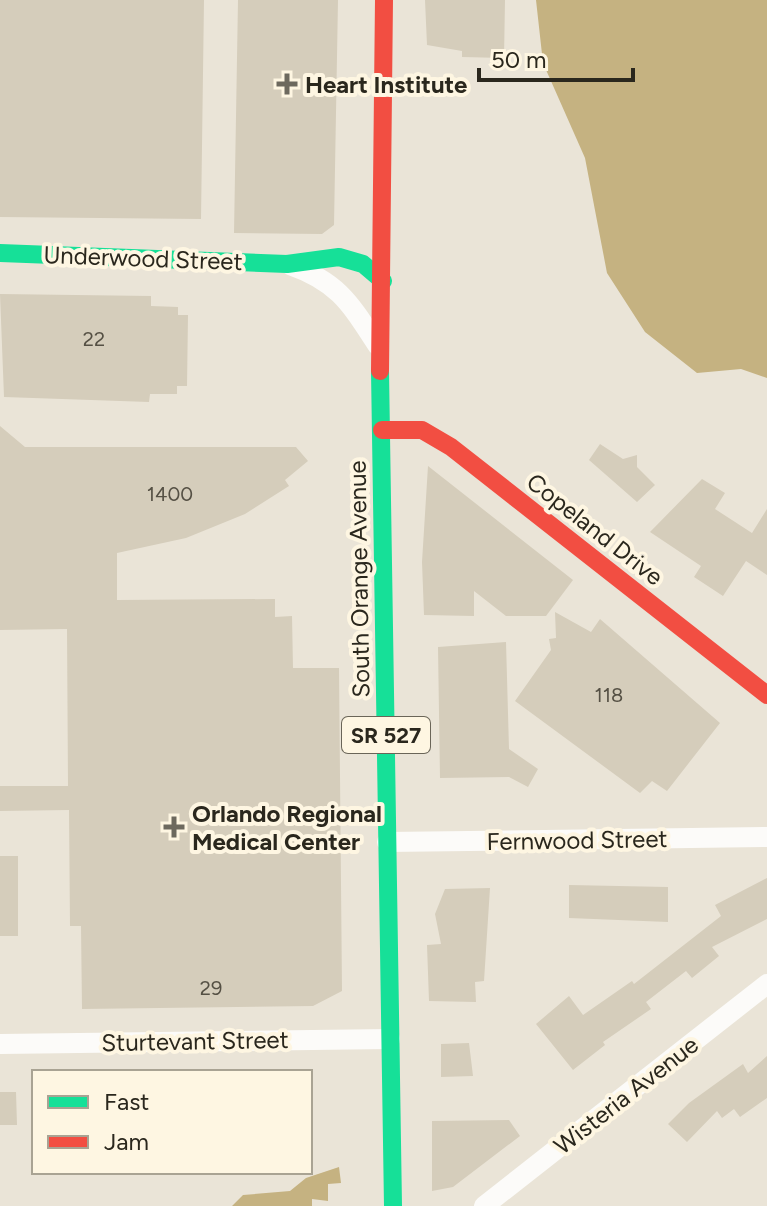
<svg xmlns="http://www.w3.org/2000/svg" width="767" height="1206" viewBox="0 0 767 1206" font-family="Figtree,sans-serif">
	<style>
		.water { fill: #c5b281 }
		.building { fill: #d5cdbb }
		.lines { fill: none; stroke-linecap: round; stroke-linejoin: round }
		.street { stroke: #fcfbf9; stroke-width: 20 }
		.fast { stroke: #16e098; stroke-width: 18 }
		.jam { stroke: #f24e42; stroke-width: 18 }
		.poi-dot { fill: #6d695e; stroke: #fef6e2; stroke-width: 3 }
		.labels { text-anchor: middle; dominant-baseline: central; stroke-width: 8; stroke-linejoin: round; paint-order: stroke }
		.number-label { font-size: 20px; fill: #555044 }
		.shield { fill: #fef6e2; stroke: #6a6558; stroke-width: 2 }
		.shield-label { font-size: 22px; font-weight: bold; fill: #2a271d }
		.poi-label { font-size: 24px; font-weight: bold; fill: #2a271d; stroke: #fef6e2; text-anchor: start }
		.street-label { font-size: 24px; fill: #2a271d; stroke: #fef6e2 }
	</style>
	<rect width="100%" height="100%" fill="#eae4d7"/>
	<path class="water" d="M536 0H767V378L741 369 697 373 645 332 607 273 585 158 543 63Z
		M339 1167 341 1183 328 1184V1201L312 1199V1206H232L243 1195 290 1191 306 1178Z"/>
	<path class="building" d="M0 0H204L201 219 0 217Z
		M238 0H338L334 225 322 234 234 233Z
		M425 0H505L504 58 462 57V51L427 45Z
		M0 294 151 296V306L178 307V315H188L187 386H177V394H150L149 402 4 397Z
		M0 426 25 447H296L308 461 285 480 289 486 245 514 186 538 117 553V600L275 599V617L292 616 293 668H339L342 991 313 1006 82 1009 81 926H70L69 810 0 811V786H68L67 629 0 630Z
		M600 444 623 459 637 455V467L655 485 637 502 589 460Z
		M428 466 573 580 546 616H506L474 591V616L424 615 422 562Z
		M702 479 725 493 715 509 752 533 767 509V575L746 561 723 596 694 577 701 566 650 532Z
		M555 612 591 632 600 619 720 723 667 791 652 781 640 793 515 701 551 650 549 639 556 638Z
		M506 642 509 749 538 769 528 787 509 777 440 778 438 647Z
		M0 856H18V936H0Z
		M767 878V919L712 947 719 956 692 978 686 971 646 1002 651 1009 603 1042 605 1045 573 1070 536 1024 569 996 583 1015 632 981 634 984 721 916 715 905Z
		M569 885 668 887V922L569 918Z
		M490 888 484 981 475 982 476 1002 429 1001 427 945 441 944 435 914 445 889Z
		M469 1043 473 1076 441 1077V1044Z
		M767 1056V1098L740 1117 734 1109 722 1118 717 1111 687 1142 668 1124 689 1103 743 1064 748 1073Z
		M0 1092H16L17 1125H0Z
		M509 1120 520 1136 453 1187 432 1191V1121Z"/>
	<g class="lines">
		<path class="street" d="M290 265C339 282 351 305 378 346
			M387 842 767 837
			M0 1044 390 1039
			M484 1206 767 984"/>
		<path class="fast" d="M0 253 287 264 339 257 363 264 383 281
			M380 371 393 1206"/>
		<path class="jam" d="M380 371 384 0
			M382 430H422L451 447 767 695"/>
	</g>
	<g class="poi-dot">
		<path d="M283 72h8v8h8v8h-8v8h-8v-8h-8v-8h8z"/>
		<path d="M170 815h8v8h8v8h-8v8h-8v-8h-8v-8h8z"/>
	</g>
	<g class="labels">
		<g class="number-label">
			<text x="94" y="339">22</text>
			<text x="170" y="494">1400</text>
			<text x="609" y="695">118</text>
			<text x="211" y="988">29</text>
		</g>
		<rect class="shield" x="342" y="717" width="88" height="36" rx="6"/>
		<g class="shield-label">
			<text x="386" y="735">SR 527</text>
		</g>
		<g class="poi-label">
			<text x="305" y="84">Heart Institute</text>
			<text x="192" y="813">Orlando Regional<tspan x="192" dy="28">Medical Center</tspan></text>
		</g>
		<g class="street-label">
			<text transform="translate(143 258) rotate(2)">Underwood Street</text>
			<text transform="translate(595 529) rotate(38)">Copeland Drive</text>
			<text transform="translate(359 579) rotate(-91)">South Orange Avenue</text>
			<text transform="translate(577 840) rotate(-1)">Fernwood Street</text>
			<text transform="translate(195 1041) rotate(-1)">Sturtevant Street</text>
			<text transform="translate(626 1095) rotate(-38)">Wisteria Avenue</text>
		</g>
	</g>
	<rect x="32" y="1070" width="280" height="104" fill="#fef6e2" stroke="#a9a393" stroke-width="2"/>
	<rect x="48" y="1096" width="40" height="12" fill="#16e098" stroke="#a9a393" stroke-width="2"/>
	<text x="104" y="1110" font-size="24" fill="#2a271d">Fast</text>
	<rect x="48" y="1136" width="40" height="12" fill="#f24e42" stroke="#a9a393" stroke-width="2"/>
	<text x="104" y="1150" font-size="24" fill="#2a271d">Jam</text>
	<path d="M479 68v12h154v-12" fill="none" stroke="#2a271d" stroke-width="4"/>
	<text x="491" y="68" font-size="24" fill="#2a271d" stroke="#fef6e2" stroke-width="6" paint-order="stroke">50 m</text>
</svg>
